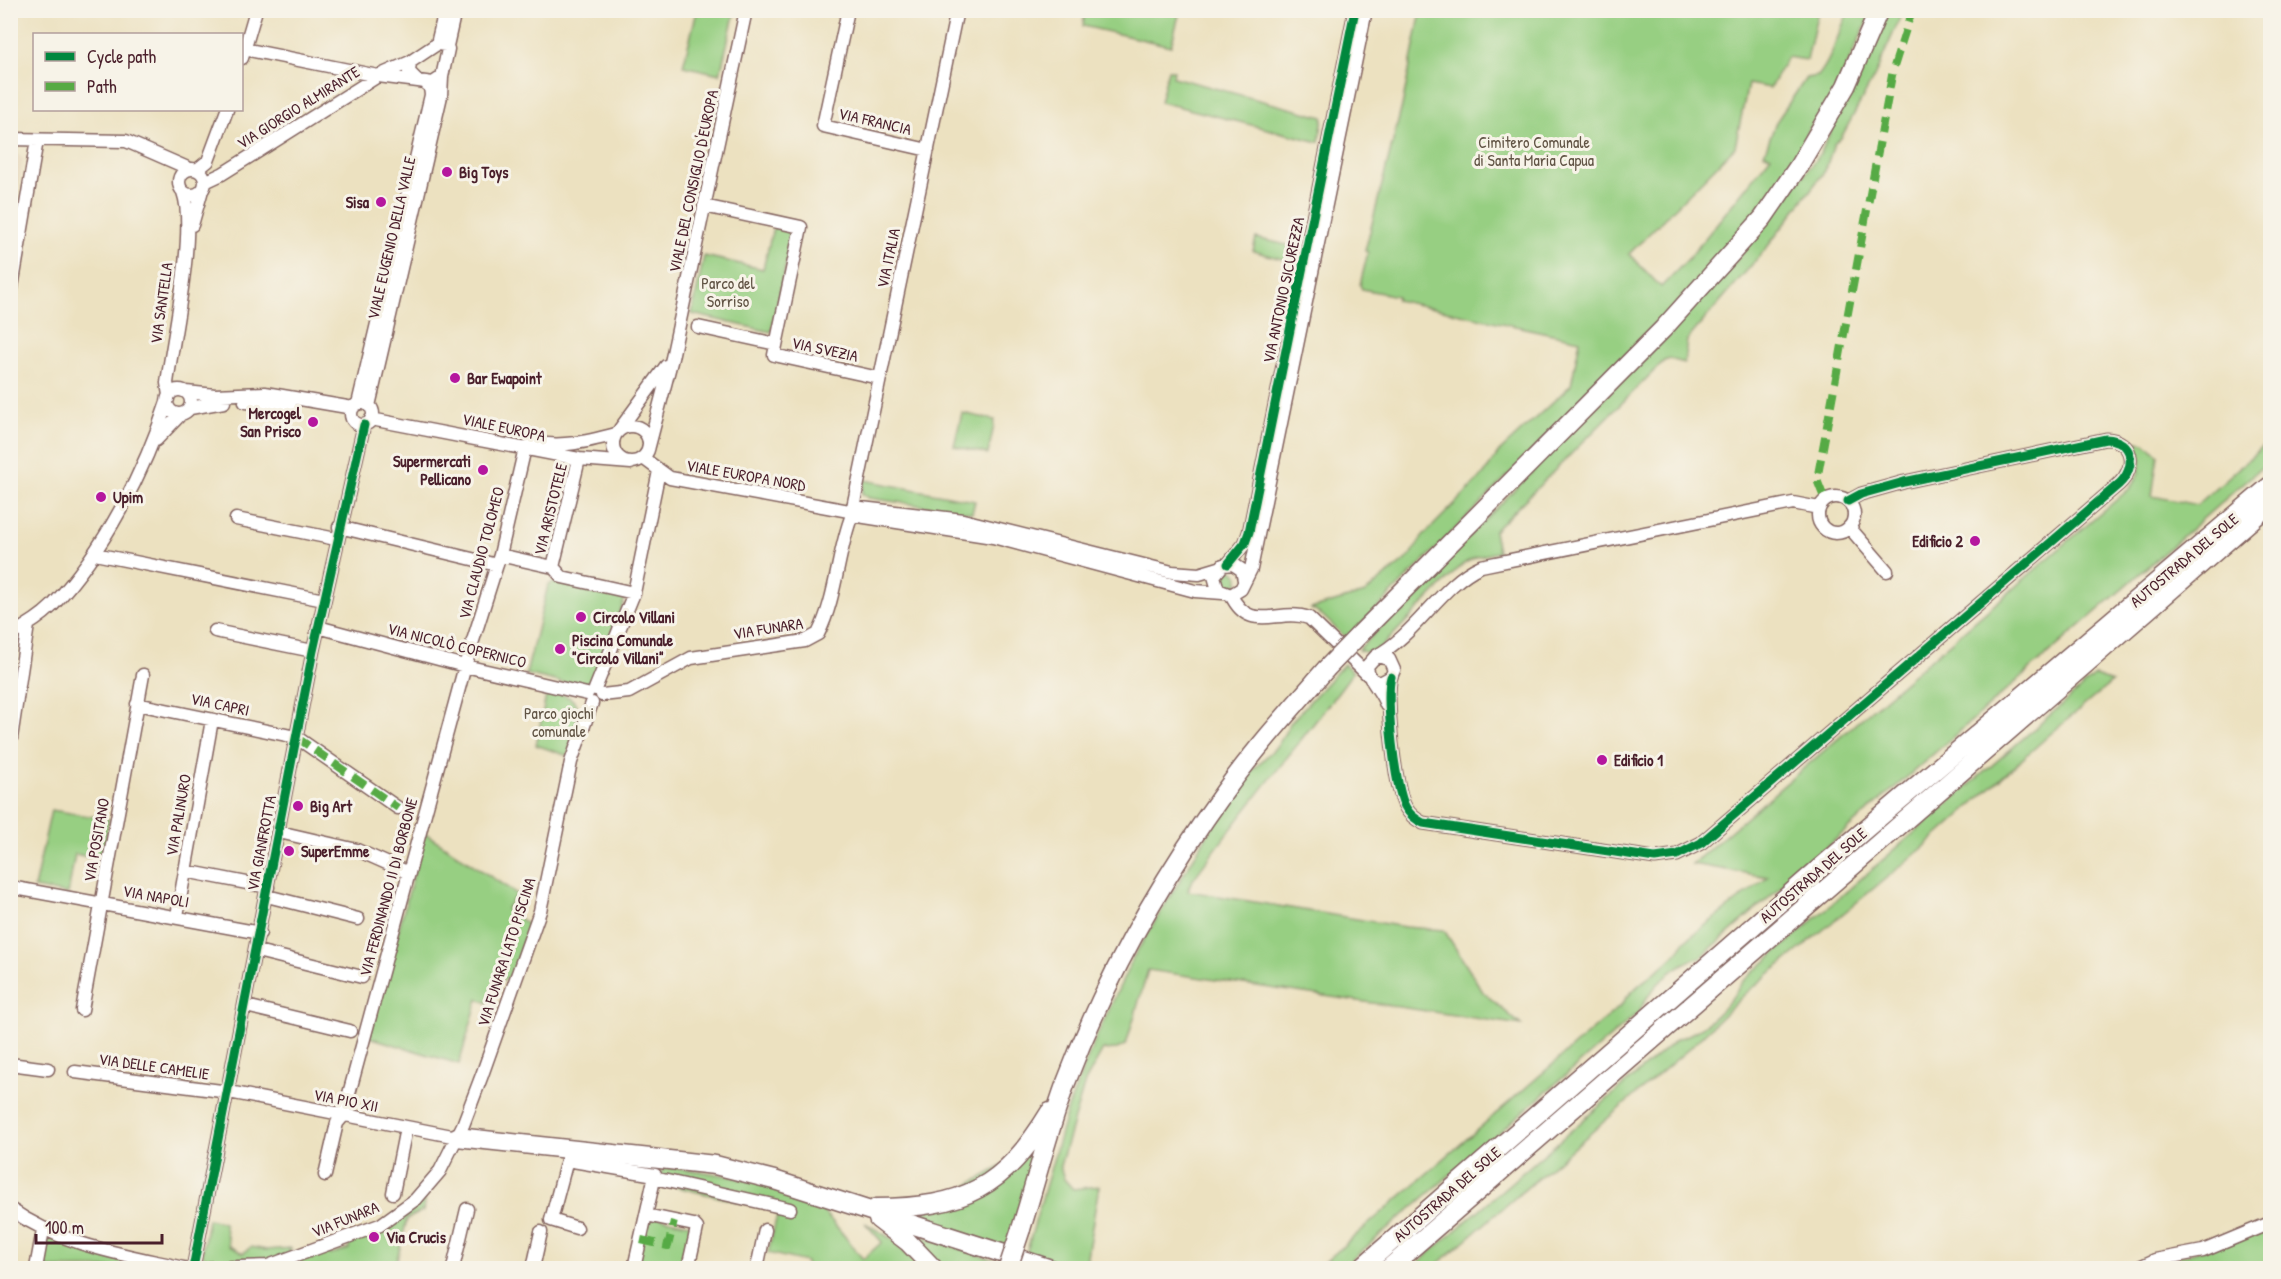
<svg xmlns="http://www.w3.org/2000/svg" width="2281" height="1279" viewBox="0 0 2281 1279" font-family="'Patrick Hand',sans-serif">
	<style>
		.built { fill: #e3d2b4 }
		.green { fill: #97cf82; stroke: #707756; stroke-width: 1.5 }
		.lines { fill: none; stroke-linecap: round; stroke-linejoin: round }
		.minor-casing { stroke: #83635f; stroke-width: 15 }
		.highway-casing { stroke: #83635f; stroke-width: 21 }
		.minor { stroke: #fff; stroke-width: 12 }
		.highway { stroke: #fff; stroke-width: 18 }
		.highway-bridge-casing { stroke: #83635f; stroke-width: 21; stroke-linecap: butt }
		.highway-bridge { stroke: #fff; stroke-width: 18 }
		.quiet { stroke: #57aa44; stroke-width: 8; stroke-dasharray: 15 8; stroke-linecap: butt }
		.cycleway-casing { stroke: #f7f3e8; stroke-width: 13 }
		.cycleway { stroke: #00873e; stroke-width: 9 }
		.poi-dot { fill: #b5179e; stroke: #f7f3e8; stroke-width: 2 }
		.labels { text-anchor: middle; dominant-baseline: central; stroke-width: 6; stroke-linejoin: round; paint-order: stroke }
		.street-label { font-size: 16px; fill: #4a1f2b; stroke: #f7f3e8 }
		.park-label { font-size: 16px; fill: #615445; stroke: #f7f3e8 }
		.poi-label { font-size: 16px; font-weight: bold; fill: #4a1f2b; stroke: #f7f3e8; text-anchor: start }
	</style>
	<rect width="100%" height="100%" fill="#f7f3e8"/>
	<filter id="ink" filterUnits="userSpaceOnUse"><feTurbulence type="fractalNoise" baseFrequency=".0167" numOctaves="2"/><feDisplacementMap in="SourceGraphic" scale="12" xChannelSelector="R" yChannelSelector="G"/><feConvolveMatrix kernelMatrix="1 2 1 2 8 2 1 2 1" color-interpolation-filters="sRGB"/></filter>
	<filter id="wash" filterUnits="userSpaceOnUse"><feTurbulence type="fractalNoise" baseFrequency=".008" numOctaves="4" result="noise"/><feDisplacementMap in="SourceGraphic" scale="24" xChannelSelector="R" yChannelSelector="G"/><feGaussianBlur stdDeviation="1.35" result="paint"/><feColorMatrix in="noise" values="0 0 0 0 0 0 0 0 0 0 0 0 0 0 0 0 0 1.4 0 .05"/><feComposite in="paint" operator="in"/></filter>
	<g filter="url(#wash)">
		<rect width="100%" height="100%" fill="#ece1c0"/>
		<path class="built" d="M11 151H15L23 159 11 236Z"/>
		<path class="green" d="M697 11H735L720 74 683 66Z
			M1085 11V10L1180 11 1171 46 1083 26Z
			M1421 11H1818L1807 60 1787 57 1770 88 1748 84 1735 147 1629 254 1661 287 1690 257 1771 156 1764 154 1776 122 1806 78 1818 76C1833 58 1838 32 1849 11H1872L1832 99 1810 128 1792 165 1719 261 1347 639 1322 615 1311 609 1365 593 1411 555 1423 536 1484 474 1499 452 1571 385 1580 340 1396 300 1397 296 1362 289 1360 285 1368 252 1365 251 1402 106Z
			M1887 11H1903L1875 75 1841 138 1834 144 1825 171 1768 246 1687 340 1684 363 1670 359 1664 361 1494 531 1498 552 1476 557 1463 564 1379 649 1368 653 1358 650 1727 272 1820 154Z
			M1168 70H1174L1173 77 1323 117 1319 142 1160 102Z
			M773 228 793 232 771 332 692 314 704 256 763 269Z
			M1256 238 1296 247 1293 262 1253 251Z
			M962 413 995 420 988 454 954 446Z
			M2270 440V460L1701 957C1675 963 1650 988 1639 1012L1342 1268H1318L1621 1005C1639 978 1671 967 1685 941L1768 877 1692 864 2129 489C2141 475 2145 457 2135 442L2145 443 2158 455 2152 496 2197 505Z
			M864 480 975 501 972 513 869 498 862 494Z
			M1231 569 1238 575V584L1233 589 1223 587 1220 575Z
			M559 580 626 595 597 675 584 685 576 686 526 674 548 585Z
			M1344 664 1353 672C1300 744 1242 811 1190 884L1188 891 1405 927 1444 930 1483 992 1521 1025 1148 970 1126 1045 1117 1049 1103 1050 1085 1082 1060 1166 1064 1179 1073 1189 1099 1186 1087 1256 1089 1268H1068L1026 1254 1068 1108 1094 1042 1134 956 1220 814 1250 773 1278 745 1291 722Z
			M2095 676 2112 682 2048 736 1929 843 1745 994 1691 1047 1446 1257 1432 1268H1412L1677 1039C1704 1032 1729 1006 1742 982Z
			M547 691C554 693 564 694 570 698 587 708 571 742 568 756L536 745Z
			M51 810 109 819 102 860 75 854 68 894 34 888Z
			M425 833 517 894 506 909 529 925 512 976 495 983 488 1003 478 999 459 1064 369 1037Z
			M1034 1148 1038 1150 1008 1249 913 1219 912 1213 921 1212Z
			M663 1167C702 1170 782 1183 814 1204 830 1215 850 1244 863 1259L882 1242 865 1223 892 1239 920 1268H807L806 1262 768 1253 778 1211 659 1183Z
			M425 1198 423 1211 407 1219 395 1268H293L294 1262 326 1251 331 1255 349 1249V1243C379 1232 402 1220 425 1198Z
			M646 1215 694 1225 688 1268H634Z
			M208 1219 224 1223 229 1246 243 1253 251 1247 266 1250 291 1248 290 1253 271 1260 209 1263 202 1254Z
			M2270 1228V1268H2143Z
			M913 1233 1003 1263 1002 1268H939Z
			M46 1238 161 1268H39Z"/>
	</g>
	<g filter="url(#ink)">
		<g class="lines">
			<defs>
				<path id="minor" d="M848 10 823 126 928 150
					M437 44 446 45 448 49 442 77 433 83 418 81 409 72 410 62Z
					M437 44 445 10
					M447 46 455 10
					M244 49 378 76 418 81
					M242 58 256 10
					M10 139 126 141 190 169
					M179 182a13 13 0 1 1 26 0a13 13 0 1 1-26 0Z
					M197 170 208 161 227 110
					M205 182 222 174 378 76 410 62
					M704 206 801 227 774 355 879 378
					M192 225 202 190
					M10 299 37 140
					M698 327 776 344
					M167 402a12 12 0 1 1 24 0a12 12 0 1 1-24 0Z
					M186 392 215 395 265 393 353 408
					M169 395 167 383C173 338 197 230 183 192
					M245 402 290 405
					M351 414a11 11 0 1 1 22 0a11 11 0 1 1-22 0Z
					M358 404 431 95 430 87 424 82
					M369 406 441 96 442 77
					M190 408 224 402
					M371 419 579 459 631 463
					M613 444a18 18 0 1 1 36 0a18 18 0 1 1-36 0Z
					M620 429 666 366
					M156 440 181 414
					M532 442C562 448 586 442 616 434
					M649 446 672 358 746 10
					M643 458 670 478 849 511
					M1818 515a18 18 0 1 1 36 0a18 18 0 1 1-36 0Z
					M853 507 963 520 1172 572 1199 574 1219 568
					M849 511 853 507 957 10
					M852 515 993 537 1195 591 1223 593
					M236 519 336 539
					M339 527 497 565
					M1849 527 1887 571
					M95 554 324 600
					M500 555 553 567 562 577 634 593
					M1228 564 1245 543 1249 532 1355 10
					M553 567 579 459
					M1244 580 1242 570 1233 564 1223 565 1214 576 1218 590 1231 595 1241 589 1251 569 1366 10
					M1231 595C1250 635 1278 607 1309 618L1368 675
					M318 627 465 666 587 694
					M215 631 313 651
					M10 635C25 627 40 618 52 606 104 551 145 471 168 399
					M1376 656C1416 635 1442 583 1481 566L1793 503 1819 508
					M1391 677C1385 697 1395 791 1406 808 1410 815 1417 820 1423 823L1655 858 1677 855 1701 843 2119 484C2137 467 2134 440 2106 439L1904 482 1861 494 1848 501
					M1371 679 1380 683 1391 677 1394 670 1389 659 1376 656 1367 666C1367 679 1382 691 1386 705
					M595 689 634 593 659 471
					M602 695 629 692 691 658 805 641 818 634C837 597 837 553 852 515
					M137 704 296 737 398 808
					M10 745 28 625
					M279 832 357 850 409 873
					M185 871 268 887
					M10 887 260 933
					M267 896 358 919
					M177 916 212 720
					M257 951 362 977
					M246 1006 350 1031
					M82 1010 143 675
					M10 1064 48 1069
					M75 1072 229 1092 457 1137
					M325 1175 337 1123 343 1116 465 666 500 555 525 448
					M654 1178 790 1209
					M393 1193 406 1128
					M10 1209C63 1246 122 1254 184 1268
					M646 1215 694 1225 697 1228 688 1268
					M577 1228 551 1220 567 1160 655 1175 634 1268
					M36 1268 43 1230
					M193 1268 313 651 364 425
					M209 1268 268 1266 380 1225 416 1199 440 1171 463 1125 482 1075 540 911 571 762 592 703
					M453 1268 467 1209
					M533 1268 541 1232
					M757 1268 765 1230
					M2137 1268 2155 1260 2203 1251 2270 1223"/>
				<path id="highway" d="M1359 635 1663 329 1763 218 1798 167 1846 86 1879 10
					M457 1137 715 1165 774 1180 1048 1268
					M876 1208C963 1208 1004 1188 1050 1112
					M878 1219 908 1242 933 1268
					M1021 1229C1036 1181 1048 1132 1065 1085 1104 981 1160 881 1225 791 1256 748 1292 708 1326 669
					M1361 1268 1815 872 2270 486
					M1389 1268 2270 504"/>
			</defs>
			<use href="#minor" class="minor-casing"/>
			<use href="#highway" class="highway-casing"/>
			<use href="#minor" class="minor"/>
			<use href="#highway" class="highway"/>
			<defs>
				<path id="highway-bridge" d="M1326 669 1359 635
					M1008 1268 1021 1229"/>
			</defs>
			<use href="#highway-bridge" class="highway-bridge-casing"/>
			<use href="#highway-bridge" class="highway-bridge"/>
			<path class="quiet" d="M1823 495 1817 480 1893 70 1912 10
				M296 737 398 808
				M641 1240 668 1246 674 1221"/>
			<defs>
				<path id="cycleway" d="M1228 564 1245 543 1249 532 1355 10
					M1391 677C1385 697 1395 791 1406 808 1410 815 1417 820 1423 823L1655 858 1677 855 1701 843 2119 484C2137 467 2134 440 2106 439L1904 482 1861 494 1848 501
					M193 1268 313 651 364 425"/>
			</defs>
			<use href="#cycleway" class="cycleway-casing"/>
			<use href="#cycleway" class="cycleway"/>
		</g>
	</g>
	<g class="poi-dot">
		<circle cx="447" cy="172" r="6"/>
		<circle cx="381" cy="202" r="6"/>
		<circle cx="455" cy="378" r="6"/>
		<circle cx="313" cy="422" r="6"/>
		<circle cx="483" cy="470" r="6"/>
		<circle cx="101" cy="497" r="6"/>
		<circle cx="1975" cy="541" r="6"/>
		<circle cx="581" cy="617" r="6"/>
		<circle cx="560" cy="649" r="6"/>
		<circle cx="1602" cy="760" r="6"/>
		<circle cx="298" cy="806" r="6"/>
		<circle cx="289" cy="851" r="6"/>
		<circle cx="374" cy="1237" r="6"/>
	</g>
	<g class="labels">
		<g class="street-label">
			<text transform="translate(298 107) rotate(-32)">VIA GIORGIO ALMIRANTE</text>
			<text transform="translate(875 121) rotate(13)">VIA FRANCIA</text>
			<text transform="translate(693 181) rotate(-78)">VIALE DEL CONSIGLIO D'EUROPA</text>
			<text transform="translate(391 238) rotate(-77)">VIALE EUGENIO DELLA VALLE</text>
			<text transform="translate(888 258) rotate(-78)">VIA ITALIA</text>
			<text transform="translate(1283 290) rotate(-78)">VIA ANTONIO SICUREZZA</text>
			<text transform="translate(161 303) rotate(-82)">VIA SANTELLA</text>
			<text transform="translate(825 349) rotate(12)">VIA SVEZIA</text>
			<text transform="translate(504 427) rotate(12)">VIALE EUROPA</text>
			<text transform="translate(746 475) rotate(10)">VIALE EUROPA NORD</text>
			<text transform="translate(550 509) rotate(-76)">VIA ARISTOTELE</text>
			<text transform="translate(481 553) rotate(-75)">VIA CLAUDIO TOLOMEO</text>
			<text transform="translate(2184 560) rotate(-40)">AUTOSTRADA DEL SOLE</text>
			<text transform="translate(768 628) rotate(-9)">VIA FUNARA</text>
			<text transform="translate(457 645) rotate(14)">VIA NICOLÒ COPERNICO</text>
			<text transform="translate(220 704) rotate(12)">VIA CAPRI</text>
			<text transform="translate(178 815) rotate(-80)">VIA PALINURO</text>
			<text transform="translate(96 840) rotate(-80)">VIA POSITANO</text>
			<text transform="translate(261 843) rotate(-79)">VIA GIANFROTTA</text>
			<text transform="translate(1813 875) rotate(-41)">AUTOSTRADA DEL SOLE</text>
			<text transform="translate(388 887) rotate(-75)">VIA FERDINANDO II DI BORBONE</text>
			<text transform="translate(156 896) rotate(10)">VIA NAPOLI</text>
			<text transform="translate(506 952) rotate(-72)">VIA FUNARA LATO PISCINA</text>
			<text transform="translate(154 1066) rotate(8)">VIA DELLE CAMELIE</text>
			<text transform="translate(346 1100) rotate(11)">VIA PIO XII</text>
			<text transform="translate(1447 1194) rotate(-41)">AUTOSTRADA DEL SOLE</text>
			<text transform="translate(345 1219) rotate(-22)">VIA FUNARA</text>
		</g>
		<g class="park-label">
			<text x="1534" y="142">Cimitero Comunale<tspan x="1534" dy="18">di Santa Maria Capua</tspan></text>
			<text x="728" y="283">Parco del<tspan x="728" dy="18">Sorriso</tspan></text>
			<text x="559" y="713">Parco giochi<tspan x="559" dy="18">comunale</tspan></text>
		</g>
		<g class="poi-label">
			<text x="459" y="172">Big Toys</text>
			<text x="369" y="202" text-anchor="end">Sisa</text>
			<text x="467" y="378">Bar Ewapoint</text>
			<text x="301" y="413" text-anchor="end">Mercogel<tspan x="301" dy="18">San Prisco</tspan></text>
			<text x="471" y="461" text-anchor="end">Supermercati<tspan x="471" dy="18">Pellicano</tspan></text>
			<text x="113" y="497">Upim</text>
			<text x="1963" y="541" text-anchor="end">Edificio 2</text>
			<text x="593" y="617">Circolo Villani</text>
			<text x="572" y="640">Piscina Comunale<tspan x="572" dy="18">"Circolo Villani"</tspan></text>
			<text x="1614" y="760">Edificio 1</text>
			<text x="310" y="806">Big Art</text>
			<text x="301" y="851">SuperEmme</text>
			<text x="386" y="1237">Via Crucis</text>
		</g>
	</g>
	<rect width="2281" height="1279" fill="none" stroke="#f7f3e8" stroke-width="36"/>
	<rect x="33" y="33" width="210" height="78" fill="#f7f3e8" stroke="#b29e9c" stroke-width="1.5"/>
	<rect x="45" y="52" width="30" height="9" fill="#00873e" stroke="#b29e9c" stroke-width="1.5"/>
	<text x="87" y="63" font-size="18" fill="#4a1f2b">Cycle path</text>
	<rect x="45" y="82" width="30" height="9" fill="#57aa44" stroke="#b29e9c" stroke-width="1.5"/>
	<text x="87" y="93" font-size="18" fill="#4a1f2b">Path</text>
	<path d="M36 1234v9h126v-9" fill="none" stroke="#4a1f2b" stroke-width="3"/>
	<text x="45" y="1234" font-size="18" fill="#4a1f2b" stroke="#f7f3e8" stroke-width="4.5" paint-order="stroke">100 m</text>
</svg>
